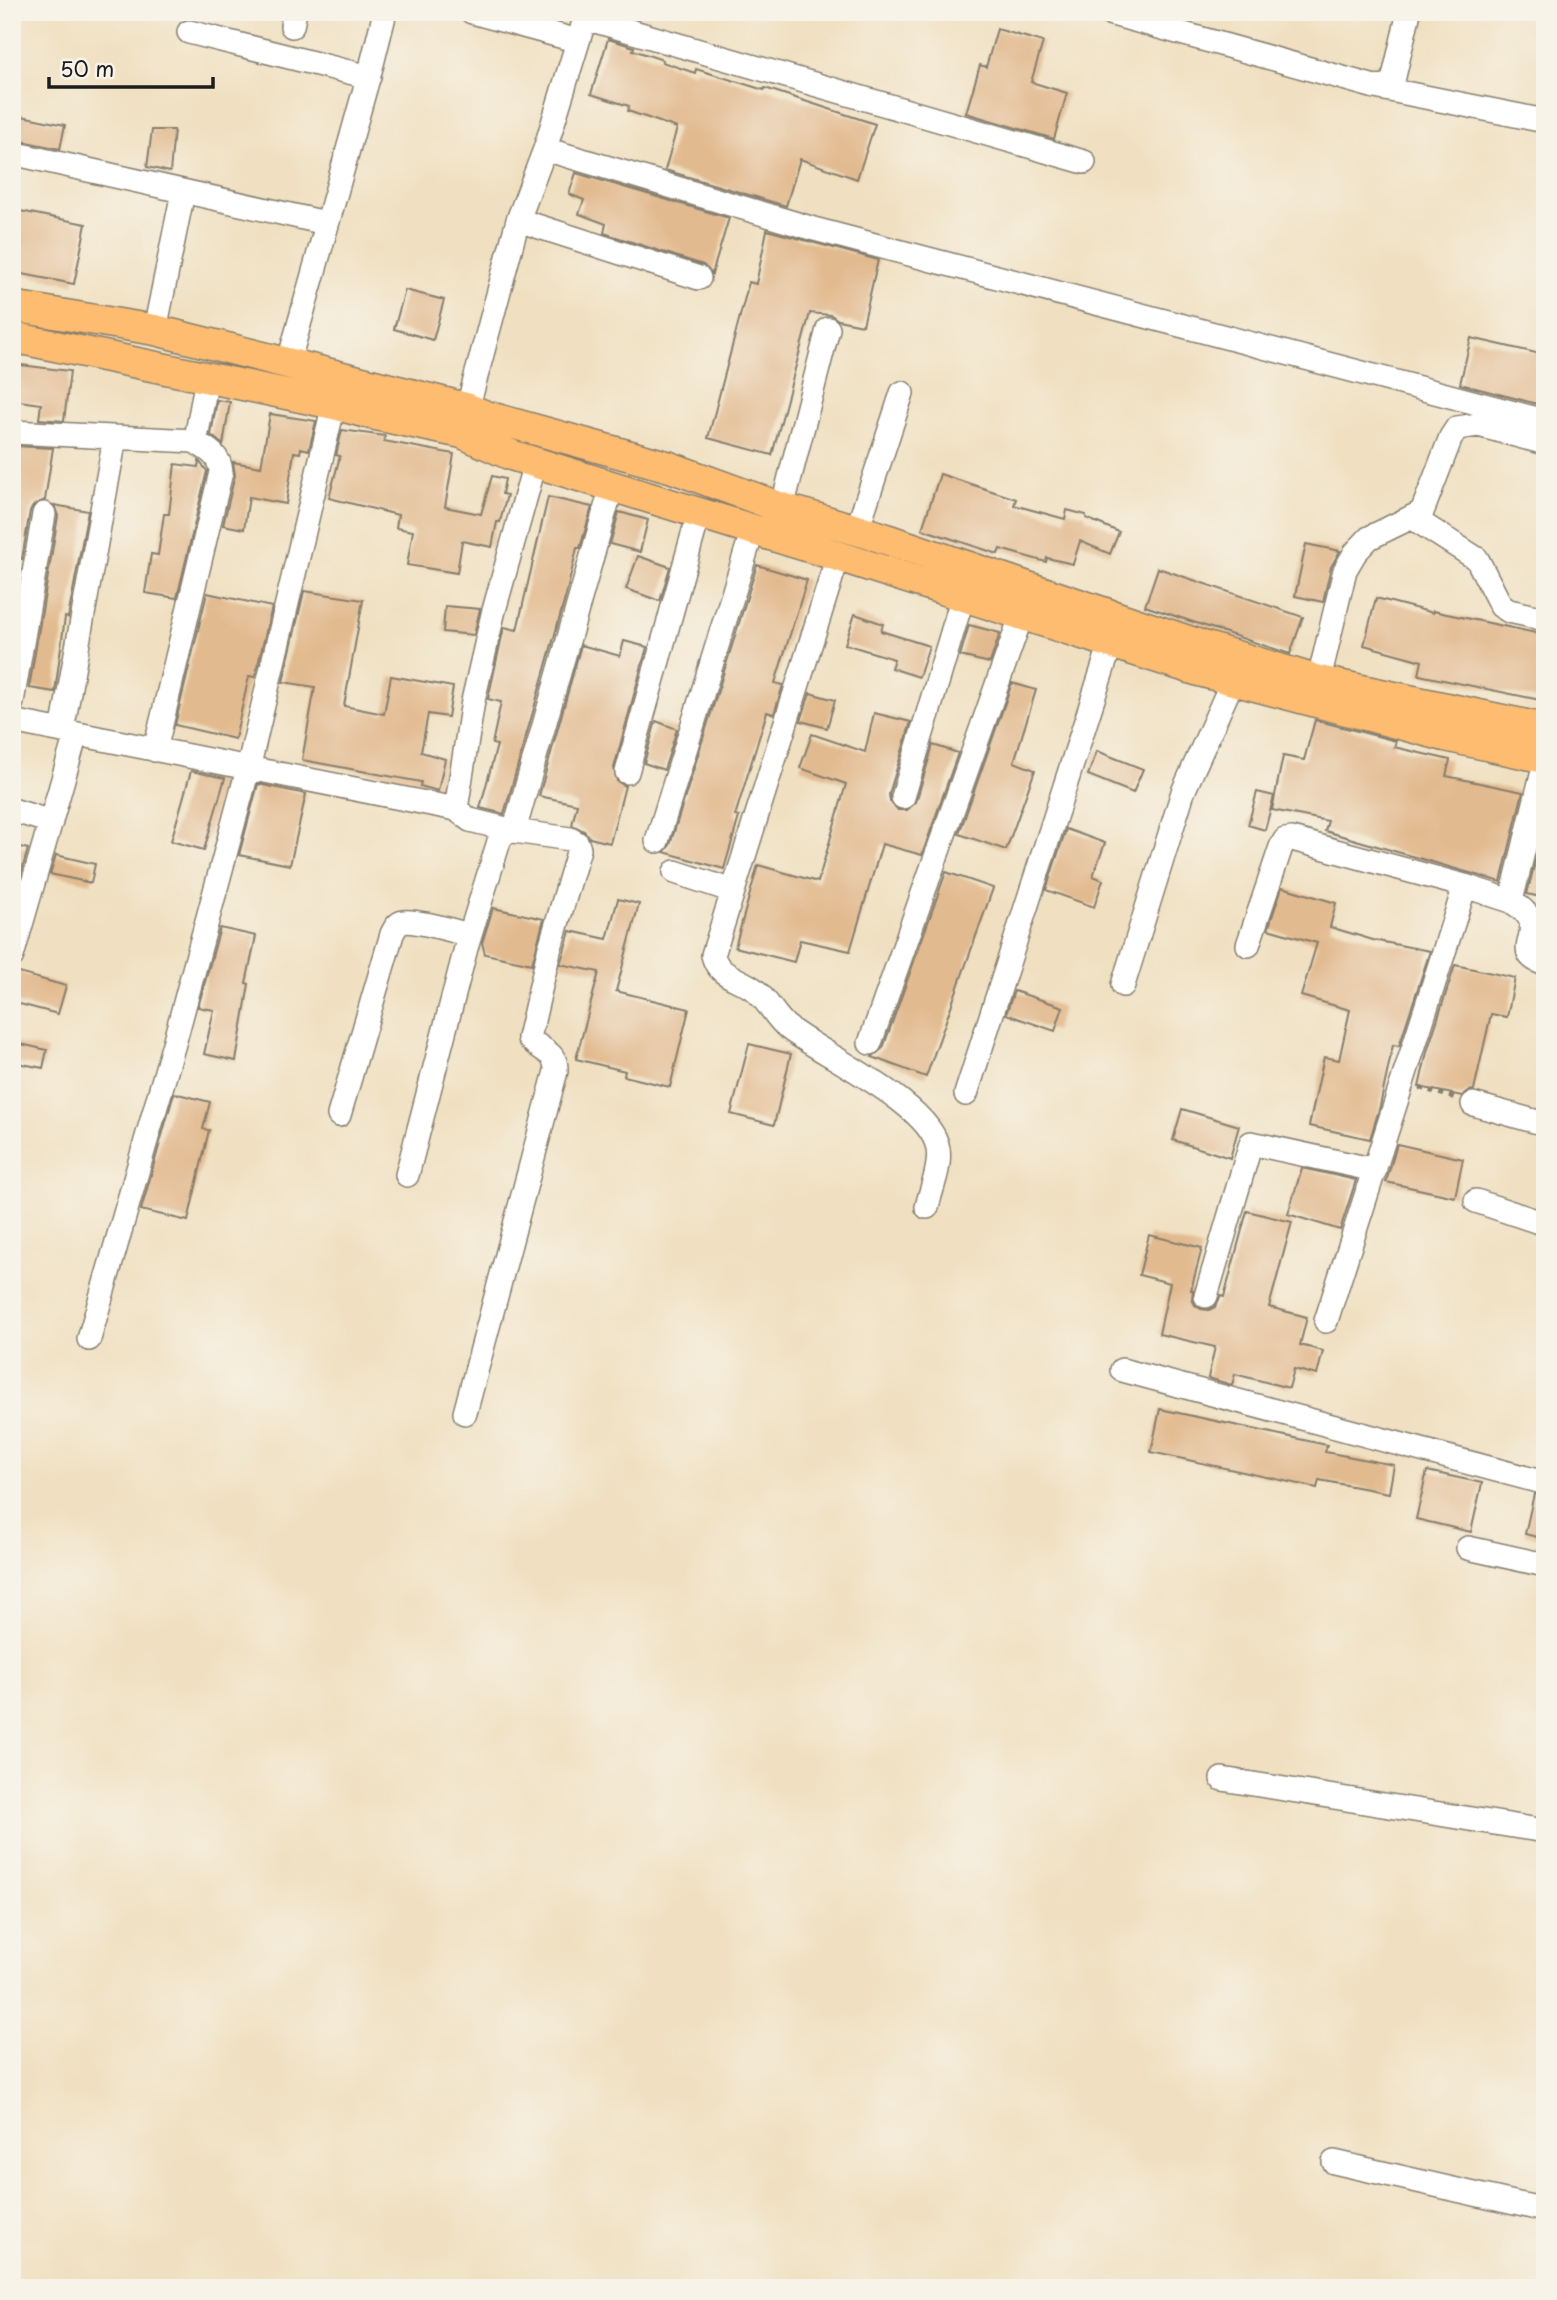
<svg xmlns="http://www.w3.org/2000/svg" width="1557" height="2300" viewBox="0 0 1557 2300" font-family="'Playpen Sans',sans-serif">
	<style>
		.building { fill: #e2ba8f }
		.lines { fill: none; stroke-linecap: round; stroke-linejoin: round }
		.minor-casing { stroke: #867e6e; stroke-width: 26 }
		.major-casing { stroke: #867e6e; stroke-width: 33 }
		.path { stroke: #867e6e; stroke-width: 4.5; stroke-dasharray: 5 5; stroke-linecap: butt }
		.minor { stroke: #fff; stroke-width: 23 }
		.major { stroke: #fdbc70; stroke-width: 30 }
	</style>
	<rect width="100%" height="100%" fill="#f7f3e8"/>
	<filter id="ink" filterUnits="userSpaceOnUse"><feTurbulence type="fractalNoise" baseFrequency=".0143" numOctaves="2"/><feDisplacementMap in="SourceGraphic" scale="14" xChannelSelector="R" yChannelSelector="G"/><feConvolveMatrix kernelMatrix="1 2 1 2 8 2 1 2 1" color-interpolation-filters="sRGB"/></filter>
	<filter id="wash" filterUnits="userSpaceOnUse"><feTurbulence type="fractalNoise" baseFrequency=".00686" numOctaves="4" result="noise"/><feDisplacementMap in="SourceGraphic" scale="28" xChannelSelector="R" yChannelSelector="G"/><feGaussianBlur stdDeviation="1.57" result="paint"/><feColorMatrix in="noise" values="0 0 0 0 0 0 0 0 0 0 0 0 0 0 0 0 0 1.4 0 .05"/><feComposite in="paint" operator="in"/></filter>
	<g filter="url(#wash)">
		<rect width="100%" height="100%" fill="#f0e0c1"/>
		<g id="blocks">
			<path class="building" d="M997 29 1043 42 1031 82 1067 93 1054 139 966 113 980 65 986 67Z
				M608 39 634 47 633 50 663 60 662 62 695 73 696 69 764 90 765 88 875 124 857 179 800 159 786 206 665 170 677 128 628 111 629 106 591 94Z
				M12 114 65 125 60 149 12 139Z
				M152 130H174L170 172 147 167Z
				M576 173 729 218 712 274 703 265 604 233 606 224 579 214 584 200 569 194Z
				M20 211 86 224 74 284 12 272V255Z
				M767 230 878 260 863 325 838 320 831 315 810 313 772 455 708 438 749 282 756 284Z
				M405 290 444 300 433 340 394 329Z
				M1471 338 1545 355V406L1460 384Z
				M12 364 70 371 64 421 39 419 41 404 12 400Z
				M217 400 230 402 223 445 211 435Z
				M270 414 316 421 309 450 301 448 300 453 294 452 286 504 249 497 244 529 223 525 235 475 233 462 261 467Z
				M342 430 385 436 384 441 454 454 445 507 481 514 492 476 505 479 502 494 507 495 500 522H497L492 547 462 541 457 573 407 565 413 531 396 528 398 515 329 498 340 456 336 455Z
				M15 446 53 448 45 500 34 505 30 511 22 559 12 557V460Z
				M199 461 207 471 177 598 145 593 151 554 158 555 164 514H169L175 464 198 467Z
				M940 474 1016 499 1014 505 1065 519 1067 510 1086 515V518L1119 532 1110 554 1080 541 1073 564 1047 558 1046 562 1000 549 998 554 922 529Z
				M548 497 592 507 580 548H577L566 595 504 814 480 808 497 745 492 744 501 702 488 699 504 627 517 630Z
				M54 505 88 511 68 618 65 617 55 692 29 688 58 516Z
				M619 512 648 520 640 552 610 544Z
				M1306 544 1340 551 1331 567 1323 602 1295 596Z
				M638 556 670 567 660 601 626 589Z
				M757 565 807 580 775 683 783 685 774 714 767 712 735 816 739 817 724 869 664 852 670 845Z
				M1158 568 1303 617 1290 654 1145 606Z
				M304 591 363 600 344 706 384 714 391 676 453 687 448 717 428 714 421 752 445 759 438 791 420 786 421 782 302 760 315 687 283 682Z
				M207 593 272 607 255 677 249 676 235 739 175 725Z
				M1376 598 1433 613V611L1545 635V701L1419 675 1422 661 1364 645Z
				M445 606 480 609 474 635 443 632Z
				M855 614 883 624 881 631 929 646 919 677 891 668 894 659 845 644Z
				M969 625 1000 633 990 663 960 656Z
				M624 641 647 647 614 768 617 781 625 786 610 843 590 838 584 831 572 825 577 804 539 796 581 645 620 656Z
				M1012 683 1036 690 1014 762 1035 770 1006 850 959 834Z
				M810 693 835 700 827 728 801 721Z
				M874 713 911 722 889 794 890 801 898 810H907L916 802 933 745 958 753 922 855 882 844 850 951 800 940 794 962 735 947 758 865 818 882 846 784 800 768 812 734 865 752Z
				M1315 720 1396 741 1394 747 1450 760 1446 776 1523 792 1501 882 1325 831 1328 821 1272 810 1283 756 1304 760Z
				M656 721 677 729 664 770 644 763Z
				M1097 751 1143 769 1133 793 1088 775Z
				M191 771 225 778 204 850 171 841Z
				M258 784 306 794 290 865 239 855Z
				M1257 792 1274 796 1265 830 1248 825Z
				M1545 822V898L1527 894Z
				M1066 829 1105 843 1093 876 1103 880 1094 907 1046 890Z
				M12 845 28 849 12 905Z
				M56 855 95 864 91 883 50 874Z
				M946 872 993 888 926 1077 872 1057 883 1048Z
				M1282 887 1336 903 1330 927 1373 940 1430 951 1399 1046 1393 1045 1380 1106 1370 1139 1309 1126 1324 1057 1339 1060 1350 1010 1301 996 1317 943 1268 929Z
				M618 899 639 904 616 991 689 1009 670 1087 624 1076 625 1071 576 1059 599 972 560 964 563 955 570 931 607 939Z
				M493 908 544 919 532 964 485 954 482 943Z
				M220 928 256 936 246 983 249 984 236 1061 204 1054 214 1010 198 1007Z
				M1455 965 1515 978 1507 1017 1491 1014 1474 1090 1469 1091 1462 1096 1419 1087 1427 1052Z
				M12 971 66 986 58 1014 12 1002Z
				M1014 991 1063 1007 1055 1031 1006 1014Z
				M12 1042 47 1050 43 1068 12 1062Z
				M749 1044 791 1054 774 1125 731 1114Z
				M174 1093 210 1102 203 1129 209 1130 188 1221 141 1210Z
				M1182 1109 1239 1126 1230 1158 1173 1140Z
				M1397 1144 1463 1159 1455 1197 1386 1182Z
				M1302 1168 1356 1180 1340 1230 1288 1214Z
				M1247 1211 1292 1222 1269 1307 1307 1317 1300 1345 1323 1351 1317 1375 1294 1369 1289 1388 1235 1374 1232 1385 1208 1378 1215 1347 1159 1334 1170 1283 1139 1275 1149 1235 1202 1248 1191 1290H1193L1192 1299 1195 1305 1201 1309 1209 1310 1215 1307 1221 1296 1224 1297Z
				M1160 1409 1327 1445 1325 1452 1394 1465 1389 1493 1319 1480 1317 1488 1151 1452Z
				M1427 1471 1482 1483 1471 1532 1416 1519Z
				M1534 1494 1545 1497V1539L1525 1534Z"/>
		</g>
	</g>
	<g filter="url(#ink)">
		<use href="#blocks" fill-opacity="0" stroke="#867e6e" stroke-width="2"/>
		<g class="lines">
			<defs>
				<path id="minor" d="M472 12 578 41
					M1105 12 1375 87 1386 86 1393 81 1409 12
					M585 18 1084 162
					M292 26 295 12
					M189 32 369 77
					M1375 87 1545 121
					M545 149 814 229 1545 421
					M12 153 326 223
					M518 220 699 278
					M155 330 183 192
					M288 364 372 64 385 12
					M463 425 518 220 545 149 587 12
					M12 432 194 441 197 433 207 378
					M535 463 493 614 473 701 456 809 470 820 514 831 612 486
					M782 508 828 329
					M1413 518 1477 559 1501 606 1509 611 1545 619
					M857 530 902 393
					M838 556 713 955C718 976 736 977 752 988 766 997 774 1016 787 1027 822 1055 932 1104 938 1149 941 1167 931 1189 927 1207
					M1315 696 1345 570 1355 553 1369 538 1422 512 1451 437 1457 428 1478 425 1545 443
					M12 702 44 514
					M12 721 456 809
					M62 731 115 438
					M155 750 221 472C220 455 207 449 194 441
					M627 772 699 513
					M903 797 963 596
					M12 810 51 822
					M657 841 753 529
					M675 872 733 891
					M1511 901C1518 906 1529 913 1531 922 1535 942 1515 954 1545 964
					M1248 945 1281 847 1285 840 1292 839 1465 886
					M12 956 76 734
					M1123 985 1183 792 1233 680
					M870 1043 1022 614
					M966 1094 1111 643
					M1473 1104 1545 1124
					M339 1115 392 934C394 930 397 923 403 922 413 919 457 932 470 935
					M407 1175 466 948 500 838 507 832 514 831 570 839 577 843 579 849 549 951 529 1038C540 1051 557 1051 556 1071L465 1413
					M1476 1201 1545 1224
					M1206 1296 1251 1143 1375 1170
					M1326 1321 1465 886 1511 901 1545 762
					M89 1339 175 1040 248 769 334 404
					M1122 1370 1545 1483
					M1468 1548 1545 1565
					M1222 1779 1545 1831
					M1334 2162 1545 2210"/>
				<path id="major" d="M12 306 155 330 466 408 486 416 670 467 782 508 874 535 1200 645 1319 681 1545 729
					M12 337 334 404 371 414 462 433 511 455 838 556 1199 671 1445 736 1545 758"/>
			</defs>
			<use href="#minor" class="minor-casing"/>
			<use href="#major" class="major-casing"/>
			<path class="path" d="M1420 1088 1455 1098"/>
			<use href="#minor" class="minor"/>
			<use href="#major" class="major"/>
		</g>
	</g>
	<rect width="1557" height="2300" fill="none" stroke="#f7f3e8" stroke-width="42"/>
	<path d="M49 77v10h164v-10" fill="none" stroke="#1c1c1c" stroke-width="3.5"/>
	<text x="60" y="77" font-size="21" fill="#1c1c1c" stroke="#f7f3e8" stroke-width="5" paint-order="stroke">50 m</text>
</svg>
